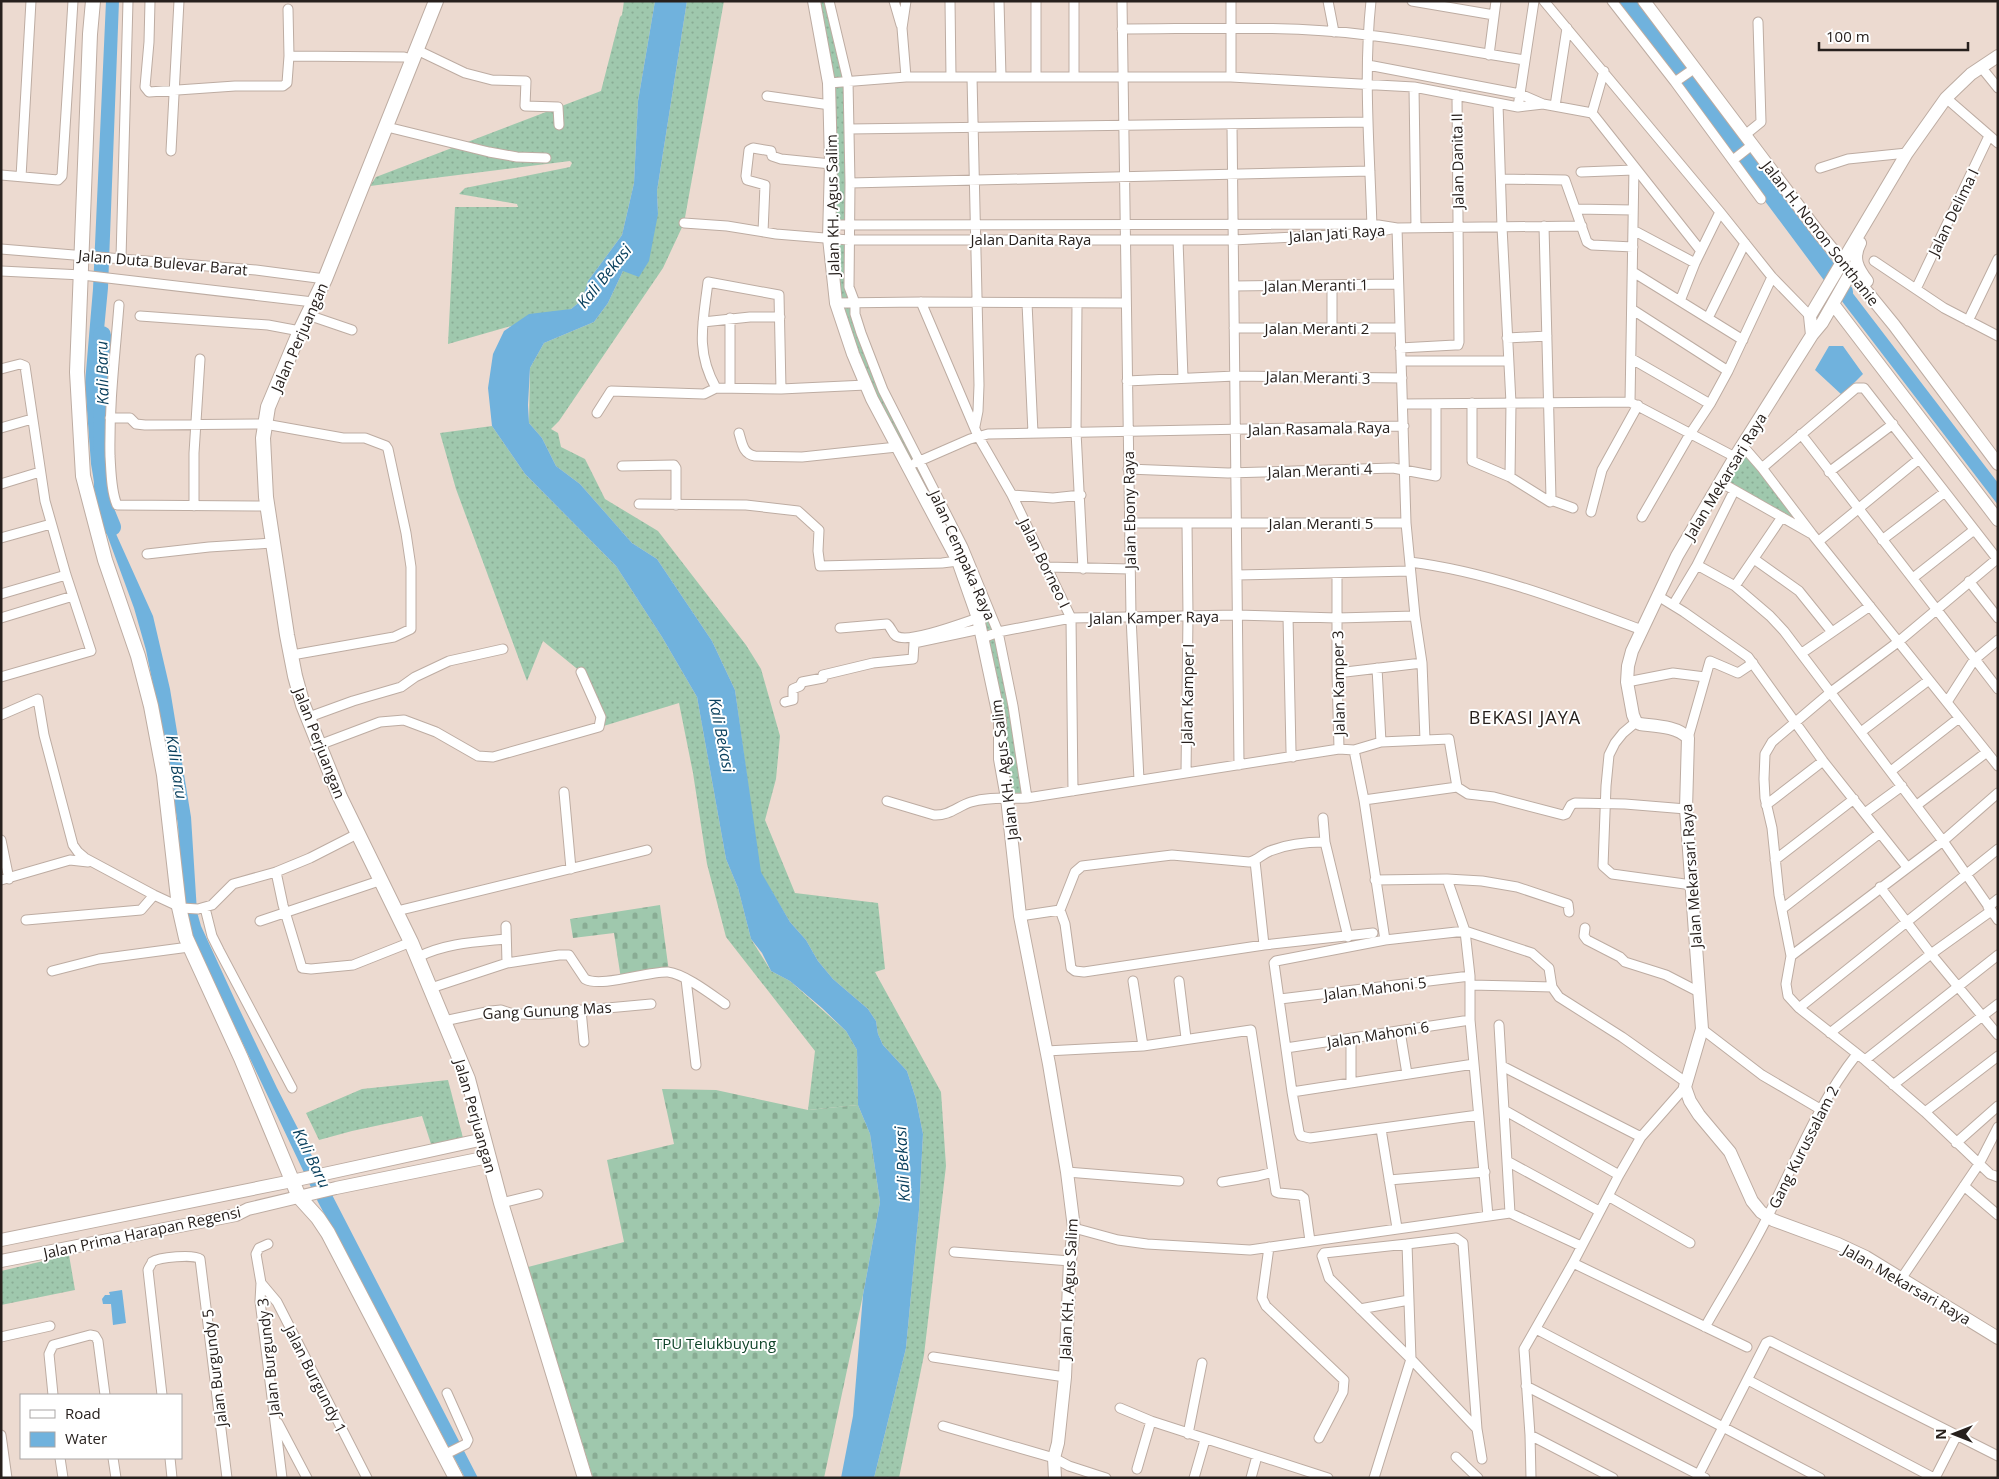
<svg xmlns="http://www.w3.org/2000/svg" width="1999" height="1479" viewBox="0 0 1999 1479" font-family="'Open Sans',sans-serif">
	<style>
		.grass { fill: url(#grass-dots) }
		.cemetery { fill: url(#cemetery-stones) }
		.water { fill: #70b2dd }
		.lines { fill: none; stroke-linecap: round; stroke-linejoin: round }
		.river { stroke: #70b2dd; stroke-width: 18 }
		.street-casing { stroke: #bdaca2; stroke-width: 11 }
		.secondary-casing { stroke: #bdaca2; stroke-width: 14 }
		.primary-casing { stroke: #bdaca2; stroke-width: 16 }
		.street { stroke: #fff; stroke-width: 9 }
		.secondary { stroke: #fff; stroke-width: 12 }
		.primary { stroke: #fff; stroke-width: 14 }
		.labels { text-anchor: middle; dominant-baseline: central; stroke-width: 4; stroke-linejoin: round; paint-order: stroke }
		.street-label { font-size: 15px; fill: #27201d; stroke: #fff }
		.park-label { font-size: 15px; fill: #0f4429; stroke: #fff }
		.water-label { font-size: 16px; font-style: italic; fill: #0b415e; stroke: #fff }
		.quarter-label { font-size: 18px; letter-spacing: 1px; fill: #27201d; stroke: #fff }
	</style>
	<defs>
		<pattern id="grass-dots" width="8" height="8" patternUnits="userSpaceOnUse" patternTransform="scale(1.25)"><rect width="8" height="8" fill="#9fc8ad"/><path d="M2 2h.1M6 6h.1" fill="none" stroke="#89ac94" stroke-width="1.8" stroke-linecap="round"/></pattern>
		<pattern id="cemetery-stones" width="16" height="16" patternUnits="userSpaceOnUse" patternTransform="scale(1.25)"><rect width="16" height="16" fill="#9fc8ad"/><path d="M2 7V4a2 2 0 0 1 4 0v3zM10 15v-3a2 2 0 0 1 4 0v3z" fill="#89ac94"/></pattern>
	</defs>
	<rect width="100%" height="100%" fill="#ecdad0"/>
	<path class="grass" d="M624 1H655L638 101 634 183 622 235 588 281 582 300 571 309 448 344 455 207H518L517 204 459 194 465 188 570 167 572 163 570 161 370 186 376 177 601 91 620 17 622 15Z
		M687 1H724L684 223 663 268 559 421 551 429 558 433 561 447 585 459 605 499 658 531 746 645 761 669 780 736 776 779 765 820 795 893 878 903 885 969 875 972 941 1092 946 1166 924 1355 899 1478H874L906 1348 919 1210 923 1134 916 1099 907 1071 883 1045 878 1034 876 1021 868 1009 833 979 818 961 806 940 790 922 760 872 735 690 712 641 657 559 632 543 580 484 556 466 542 438 529 423 530 368 544 343 594 322 608 303 623 271 658 214 657 191Z
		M814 1H829L848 81 849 226 830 225V105Z
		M831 239 848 241 851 299 837 302Z
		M836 303H855L861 333 998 632 1027 798H1007L978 618 907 468Z
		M492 426 525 474 616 566 662 637 697 697 726 859 738 888 751 939 771 971 790 981 846 1031 857 1050 858 1105 808 1110 815 1051 726 937 707 864 693 773 679 703 597 728 601 724 581 672 543 641 527 681 456 489 440 433Z
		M1742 445 1812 534 1720 482Z
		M448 1080 463 1138 431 1144 422 1116 352 1131 319 1140 306 1113 362 1089Z
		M69 1255 75 1290 1 1305V1271Z"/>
	<path class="cemetery" d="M660 905 669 972 621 979 614 933 573 938 570 919Z
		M662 1089 716 1090 808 1110 858 1105 870 1134 880 1202 863 1295 824 1478H593L528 1267 624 1242 607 1160 674 1144Z"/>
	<path class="water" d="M106 1H119L108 288 99 382 98 462 103 505 153 616 170 689 191 817 197 912 201 926 235 1000 277 1088 478 1478H465L318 1202 190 932 183 905 178 825 165 745 146 650 134 608 106 532 98 505 91 464 85 383 93 289Z
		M655 1H687L657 191 658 214 649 261 639 277 623 271 608 303 594 322 544 343 530 368 528 405 529 423 542 438 556 466 580 484 632 543 657 559 712 641 735 690 761 872 790 922 806 940 818 961 833 979 868 1009 876 1021 878 1034 883 1045 907 1071 916 1099 923 1134 919 1210 906 1348 874 1478H841L853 1416 863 1295 880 1202 870 1134 858 1105 857 1050 846 1031 822 1008 790 981 771 971 762 953 751 939 738 888 726 859 697 697 662 637 616 566 525 474 492 426 488 388 493 354 504 331 529 314 571 309 582 300 588 281 622 235 634 183 638 101Z
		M1848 287 1998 483V505L1841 300Z
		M1829 346H1843L1863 374 1842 395 1815 370Z
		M122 1290 126 1323 113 1325 111 1304H103L102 1299 105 1295H110L109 1292Z"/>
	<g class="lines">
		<path class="river" d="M1627 1 1844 292
			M102 335 103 505 112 527"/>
		<defs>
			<path id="street" d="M150 1 149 42 145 87 149 92 235 86H283L287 83 289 56 404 57 414 60
				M829 1 848 81 850 183 849 287 855 303V314L861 333 883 390 963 547 998 632 1013 706 1027 798
				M894 1 901 25
				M950 1 951 77
				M999 1 1001 77
				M1074 1V77
				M1122 1 1131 617 1139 780
				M1231 1V77
				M1328 1 1334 32
				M1371 1C1363 77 1370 153 1372 228
				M1412 1 1494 15
				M1544 1 1720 212 1772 277 1810 316
				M1612 1 1675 82 1761 199
				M288 9 289 56
				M1122 29C1202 29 1288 25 1367 35 1420 41 1472 52 1525 60
				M417 50 465 73 492 80 526 81 525 106 558 107 559 125
				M1489 55 1496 1
				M1368 65 1520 94 1543 104 1592 113 1701 251
				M1981 67 1998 88
				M906 77 902 28 906 1
				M972 77 979 385 978 411 975 426
				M1036 77V1
				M1675 82 1695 68
				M829 83 906 77H1231L1414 87 1518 107 1543 104
				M1414 87 1416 228
				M767 96 830 105
				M1946 98 1998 143
				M1498 104 1502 227 1511 403 1510 477
				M1555 106 1567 28
				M1518 107 1534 1
				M1592 113 1604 71
				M1232 125 1239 765
				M387 127 489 152 517 157 546 158
				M849 129 1368 122
				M1745 135 1761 122 1758 22
				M171 151 179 1
				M1733 160 1752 145
				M1820 168 1848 159 1907 153
				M1581 172 1634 170
				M1 175 58 180 62 176 73 1
				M21 177 31 1
				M1501 179 1565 180 1587 242 1592 245 1633 247
				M850 183 1370 171
				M1576 209 1633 210
				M684 223 727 226 776 234 849 240H1233L1373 233 1391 229
				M830 225 1372 224 1397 228 1582 226
				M1397 228 1406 523 1415 616 1422 663 1425 740
				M1633 230 1695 263
				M763 232 765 185 747 180 746 176 749 150 753 148 771 151 772 156 781 159 831 164
				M1178 240 1183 378
				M1 249 256 270 325 279
				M121 258 128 1
				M1874 261 1944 308 1998 336
				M1 271 82 275 313 302
				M1633 272 1743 340
				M1332 285V328
				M1234 286 1397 284
				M1916 289 1989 136
				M1680 301 1695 263 1720 212
				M921 302 978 436 1012 495 1071 618 1073 791
				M836 303 921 302 1126 303
				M1027 303 1033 433
				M1077 303 1076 432 1083 569
				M119 305C115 356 109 403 110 456 111 471 111 491 117 505L267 506
				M1633 310 1728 371
				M308 315 352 330
				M140 316 268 325 300 331
				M730 318V388
				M1708 318 1745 243
				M1968 321 1998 259
				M703 322 750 317H780
				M1234 328H1399
				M1507 338 1547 336
				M1400 348 1455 345H1458L1459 342 1457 95
				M1632 359 1710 404
				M1401 361H1508
				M1 369 20 364 25 366 45 501 66 575 91 651 1 677
				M1127 381 1235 376 1402 378
				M716 388C695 351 703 323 708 282L779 295 781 389
				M1630 402 1634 167
				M1472 403V461L1510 477 1550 502 1551 498 1544 226
				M1403 404 1630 402 1735 457
				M597 413 611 391 704 394 716 388 781 389 866 385
				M110 418H130L136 424 145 425 265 424 343 438H365L386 446 388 449 406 533 411 567V629L394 637 292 655
				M1 428 32 419
				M739 433C742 443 743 454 755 456L802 457 897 447
				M1801 434 1998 689
				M1742 445 1762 468 1812 534 1998 766
				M915 463 970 439 988 434 1404 426
				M622 466 674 465 676 468V505
				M1762 468 1856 388H1864L1998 560
				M1128 469 1228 473 1393 468 1436 476V404
				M1829 472 1893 424
				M1720 482 1810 533
				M1 484 40 472
				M1012 495 1053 498 1081 495
				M1551 500 1573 508
				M639 504 746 505 798 511 819 530 818 551 820 566 942 563 958 561
				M194 506V453L200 359
				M1591 512 1602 470 1638 405
				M1642 517 1690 434 1710 404 1728 371 1772 277
				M1129 523H1406
				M1 538 51 524
				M1882 540 1945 492
				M1819 541 1919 459
				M147 554 209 547 272 543
				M1754 559 1799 591 1832 632
				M1997 559 1898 642 1831 692 1772 742 1765 754 1764 779 1765 798 1772 828 1779 895 1791 956 1786 984 1788 996 1799 1008 1865 1060 1925 1112 1990 1174 1998 1177
				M1410 562C1490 572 1567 602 1642 630
				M1697 565 1735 586 1770 616 1784 631 1943 841 1998 920
				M1047 567 1130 569
				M1337 573V673L1339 749
				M1237 575 1410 571
				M1913 578 1974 530
				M1969 581 1998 618
				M1735 586 1782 517
				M1 594 66 575
				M1658 596 1684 612 1748 657 1823 761 1907 867
				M1673 605 1697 565 1734 491
				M1288 617 1291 751 1293 757
				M1 618 73 596
				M840 628 887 624C891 627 892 633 896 636 909 644 963 623 978 618
				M983 638 998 632 1071 618 1237 615 1337 618 1415 616
				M1802 653 1870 606
				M1377 668 1381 742
				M1337 673 1422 663
				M1627 682 1673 673 1705 677
				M785 702 793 700V689L800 686 802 682 823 678V675L873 663 913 659 914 643 980 629
				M1947 702 1974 660 1998 640
				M1 715 38 699 44 735 73 845 78 852 85 858 154 895 182 908 198 909 212 905 233 884 276 872 310 858 359 833
				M309 717 353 701 401 687 415 677 449 661 503 649
				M1636 722 1623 733 1615 743 1609 755 1606 786 1603 866 1612 874 1692 885
				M1861 732 1929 680
				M1688 738 1710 661 1738 673 1753 663
				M319 745 380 722 404 720 436 732 478 756 493 757 599 727 601 717 581 672
				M1354 750 1364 800 1385 940 1276 961 1274 963 1292 1092 1299 1132 1301 1136 1310 1138 1478 1115
				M1891 771 1959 718
				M1186 773 1188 616 1187 523
				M1457 787 1468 794 1494 797 1563 815 1566 814 1571 805 1575 803 1625 804 1686 809
				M564 792 571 869
				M887 801 934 815C949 816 958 806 971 802 990 796 1009 799 1027 798L1339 749 1354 750 1381 742 1449 739 1457 787 1364 800
				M1766 805 1823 761
				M1917 805 1987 752
				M1865 813 1902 786
				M1323 818 1325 842
				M1 840 9 879
				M1775 860 1854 799
				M1255 861 1264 945
				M276 872 283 905 302 968 311 969 353 965 411 942
				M1447 879 1465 931 1532 953 1549 968 1552 987 1559 997 1622 1037 1687 1083
				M1 880 70 860 88 862
				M1375 880 1447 879 1482 881 1517 887 1568 904 1569 912
				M1880 887 1931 954 1998 1035
				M1988 907 1998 899
				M205 908 212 936 219 950 292 1088
				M1782 909 1880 833
				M1060 910 1075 872 1082 866 1172 855 1249 862C1257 861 1262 854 1270 851 1287 844 1306 842 1325 842L1348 937
				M397 911 647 850
				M1020 916 1060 910 1065 924 1071 968 1075 971 1084 972 1264 945 1373 933
				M26 920 141 910 154 895
				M260 921 382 880
				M506 926 507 963
				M1585 928 1584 936 1587 940 1620 957 1625 962 1666 975 1699 992
				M1385 940 1465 931 1470 976V1020L1474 1064 1488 1216
				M1791 956 1943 841 1998 793
				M418 957C446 943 476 942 506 939
				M52 971 99 959 189 947
				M686 979 696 1065
				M1133 981 1143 1046
				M1179 981 1186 1038
				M1470 985 1552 987
				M431 988 507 963 559 955H569L585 979C601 988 648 971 668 972 685 974 712 995 725 1004
				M1280 999 1470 976
				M1799 1008 1998 849
				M581 1010 584 1042
				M444 1021 491 1011 501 1010 513 1014H542L651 1004
				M1499 1025 1510 1213
				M1702 1029 1762 1075 1820 1109
				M1400 1031 1407 1074
				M1830 1033 1931 954 1991 911
				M1351 1038V1083
				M1286 1048 1470 1020
				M1046 1051 1143 1046 1251 1030 1276 1192 1279 1193 1300 1195 1304 1198 1310 1241
				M1865 1060 1998 955
				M1502 1066 1641 1137
				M1893 1085 1998 1004
				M1292 1092 1474 1064
				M1504 1110 1619 1175
				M1925 1112 1998 1056
				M1381 1129 1397 1228
				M1956 1143 1998 1106
				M1507 1161 1599 1211
				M1067 1172 1179 1181
				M1389 1180 1485 1172
				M1222 1182 1258 1176 1273 1172
				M1964 1186 1998 1215
				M1608 1196 1690 1243
				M501 1203 538 1194
				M1510 1213 1581 1246
				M1074 1228 1118 1240 1147 1244 1250 1250 1510 1213
				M268 1244 259 1248 256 1254 261 1283 260 1301 282 1478
				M1269 1247 1263 1291 1262 1298 1266 1306 1344 1380 1343 1392 1319 1438
				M954 1252 1070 1261
				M1573 1263 1747 1347
				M1901 1279 1979 1164 1998 1127
				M261 1283 277 1302 367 1478
				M1360 1309 1409 1300
				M1705 1327C1726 1290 1750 1253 1769 1214 1796 1160 1819 1102 1857 1054
				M1536 1329 1820 1478
				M1 1337 50 1326
				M933 1357 1065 1377
				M1748 1380 1934 1478
				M1526 1386 1705 1478
				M53 1395 49 1354 53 1345 90 1335 95 1336 98 1341 105 1395
				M162 1395 148 1270C148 1269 152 1263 152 1262 159 1257 194 1254 200 1259L227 1478
				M1120 1408 1151 1421
				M278 1423 307 1478
				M943 1426 1054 1458 1069 1466 1106 1478
				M1477 1429 1482 1459
				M1188 1434 1202 1363
				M1 1435 7 1478
				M1530 1435 1531 1478
				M444 1455 466 1444 468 1440 447 1393
				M1456 1457 1478 1478
				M60 1458 63 1478
				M113 1458 116 1478
				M170 1458 172 1478
				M1137 1469 1151 1421 1328 1478
				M1194 1478 1205 1440
				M1251 1478 1257 1456
				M1374 1478 1411 1359 1407 1244 1324 1253 1322 1256 1329 1278 1411 1359 1477 1429 1463 1243 1456 1238 1407 1244
				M1613 1478 1530 1435 1524 1349 1573 1263 1619 1175 1641 1137 1685 1087
				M1697 1478 1766 1343 1770 1341 1998 1456
				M1935 1478 1957 1435"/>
			<path id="secondary" d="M814 1 829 83 831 164 829 238 836 303 853 354 872 399 958 561 978 618 1000 721V759L1007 798 1020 916 1049 1064 1067 1172 1074 1228 1070 1261 1065 1377 1058 1443 1054 1458 1055 1478
				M1644 1 1818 232 1894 325 1998 464
				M1860 243C1852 258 1857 268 1867 281
				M1851 272 1822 323 1812 335 1735 457 1677 556 1632 651 1628 666 1627 682 1633 715 1636 722 1640 724C1655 726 1677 726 1688 738L1686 809 1702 1029 1685 1087 1690 1101 1699 1115 1730 1152 1752 1201 1761 1212 1773 1220 1838 1244 1866 1257 1998 1338
				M1833 304 1998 520
				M1812 335 1810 316 1907 153 1946 98 1971 74 1998 56
				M1 1240 292 1181 484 1139
				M1 1261 236 1215 248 1209 336 1188 488 1157"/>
			<path id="primary" d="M93 1 90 34 77 372 83 476 105 560 138 656 151 706 164 775 179 907 186 938 241 1058 299 1197 318 1218 328 1233 456 1478
				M436 1 325 279 300 331 268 407 263 438 266 497 287 635 295 676 303 705 340 797 411 942 468 1079 501 1203 585 1478"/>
		</defs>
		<use href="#street" class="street-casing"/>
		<use href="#secondary" class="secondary-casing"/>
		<use href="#primary" class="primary-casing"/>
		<use href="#street" class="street"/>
		<use href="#secondary" class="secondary"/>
		<use href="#primary" class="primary"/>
	</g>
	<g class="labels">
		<g class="street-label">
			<text transform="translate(1457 161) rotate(-91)">Jalan Danita II</text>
			<text transform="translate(832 205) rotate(-91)">Jalan KH. Agus Salim</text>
			<text transform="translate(1953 212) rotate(-64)">Jalan Delima I</text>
			<text transform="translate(1337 233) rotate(-4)">Jalan Jati Raya</text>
			<text transform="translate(1821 233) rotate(52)">Jalan H. Nonon Sonthanie</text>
			<text x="1031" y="239">Jalan Danita Raya</text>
			<text transform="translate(163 262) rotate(5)">Jalan Duta Bulevar Barat</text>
			<text transform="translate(1316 285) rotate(-1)">Jalan Meranti 1</text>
			<text x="1317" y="328">Jalan Meranti 2</text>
			<text transform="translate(299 337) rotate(-66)">Jalan Perjuangan</text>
			<text transform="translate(1318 377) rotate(1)">Jalan Meranti 3</text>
			<text transform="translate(1319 428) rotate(-1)">Jalan Rasamala Raya</text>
			<text transform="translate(1320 470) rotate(-2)">Jalan Meranti 4</text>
			<text transform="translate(1725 476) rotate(-59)">Jalan Mekarsari Raya</text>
			<text transform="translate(1129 510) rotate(-91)">Jalan Ebony Raya</text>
			<text x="1321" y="523">Jalan Meranti 5</text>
			<text transform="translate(963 555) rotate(66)">Jalan Cempaka Raya</text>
			<text transform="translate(1045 563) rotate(64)">Jalan Borneo I</text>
			<text transform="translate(1154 617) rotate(-1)">Jalan Kamper Raya</text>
			<text transform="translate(1338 683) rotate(-91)">Jalan Kamper 3</text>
			<text transform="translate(1187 694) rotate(-89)">Jalan Kamper I</text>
			<text transform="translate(320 743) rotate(69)">Jalan Perjuangan</text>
			<text transform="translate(1004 770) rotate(-97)">Jalan KH. Agus Salim</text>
			<text transform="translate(1691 876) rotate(-94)">Jalan Mekarsari Raya</text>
			<text transform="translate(1375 988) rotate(-7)">Jalan Mahoni 5</text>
			<text transform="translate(547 1010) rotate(-3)">Gang Gunung Mas</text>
			<text transform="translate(1378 1034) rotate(-9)">Jalan Mahoni 6</text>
			<text transform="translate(476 1116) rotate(74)">Jalan Perjuangan</text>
			<text transform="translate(1803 1147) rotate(-63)">Gang Kurussalam 2</text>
			<text transform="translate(142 1232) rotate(-12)">Jalan Prima Harapan Regensi</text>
			<text transform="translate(1907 1284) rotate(30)">Jalan Mekarsari Raya</text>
			<text transform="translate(1068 1289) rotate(-87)">Jalan KH. Agus Salim</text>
			<text transform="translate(268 1357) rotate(-96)">Jalan Burgundy 3</text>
			<text transform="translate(214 1368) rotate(-97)">Jalan Burgundy 5</text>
			<text transform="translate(316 1379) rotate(63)">Jalan Burgundy 1</text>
		</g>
		<g class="park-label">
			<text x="715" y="1343">TPU Telukbuyung</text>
		</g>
		<g class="water-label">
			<text transform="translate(604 276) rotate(-51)">Kali Bekasi</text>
			<text transform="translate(102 373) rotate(-91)">Kali Baru</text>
			<text transform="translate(722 735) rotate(79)">Kali Bekasi</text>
			<text transform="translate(177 767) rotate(81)">Kali Baru</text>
			<text transform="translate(312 1158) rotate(64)">Kali Baru</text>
			<text transform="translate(902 1164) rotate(-93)">Kali Bekasi</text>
		</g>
		<g class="quarter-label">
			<text x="1525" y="717">BEKASI JAYA</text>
		</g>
	</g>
	<rect width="1999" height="1479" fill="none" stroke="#27201d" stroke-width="5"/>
	<rect x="20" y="1394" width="162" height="65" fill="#ffffff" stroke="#a9a6a5"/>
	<rect x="30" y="1410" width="25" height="8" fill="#ffffff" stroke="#a9a6a5"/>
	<text x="65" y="1419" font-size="15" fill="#27201d">Road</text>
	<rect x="30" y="1432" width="25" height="15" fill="#70b2dd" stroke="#a9a6a5"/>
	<text x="65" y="1444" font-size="15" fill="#27201d">Water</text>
	<g transform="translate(1954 1434) rotate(270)" stroke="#ffffff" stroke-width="4" paint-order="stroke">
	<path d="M0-4L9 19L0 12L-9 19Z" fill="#27201d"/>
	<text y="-8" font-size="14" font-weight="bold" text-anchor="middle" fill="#27201d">N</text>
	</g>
	<path d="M1819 42v8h149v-8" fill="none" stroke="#27201d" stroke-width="2.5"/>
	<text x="1826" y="42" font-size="15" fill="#27201d" stroke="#ffffff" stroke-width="4" paint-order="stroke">100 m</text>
</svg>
